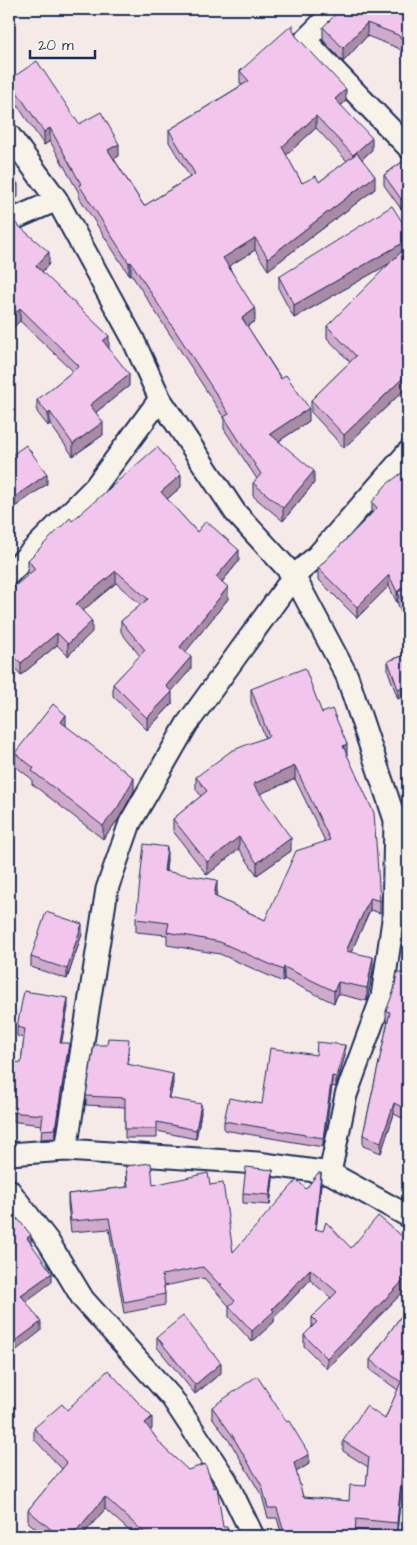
<svg xmlns="http://www.w3.org/2000/svg" width="417" height="1545" viewBox="0 0 417 1545" font-family="'Architects Daughter',sans-serif">
	<style>
		.lines { fill: none; stroke-linecap: round; stroke-linejoin: round }
		.street-casing { stroke: #1b2f5e; stroke-width: 25 }
		.street { stroke: #f7f3e8; stroke-width: 21 }
		.wall { fill: #d0aacb; stroke: #1b2f5e; fill-rule: evenodd }
		.shaded-wall { fill: #a98ba5; stroke: #1b2f5e }
		.building { fill: #f2c6ec; stroke: #1b2f5e }
	</style>
	<rect width="100%" height="100%" fill="#f6eae9"/>
	<filter id="ink" filterUnits="userSpaceOnUse"><feTurbulence type="fractalNoise" baseFrequency=".02" numOctaves="2"/><feDisplacementMap in="SourceGraphic" scale="10" xChannelSelector="R" yChannelSelector="G"/><feConvolveMatrix kernelMatrix="1 2 1 2 8 2 1 2 1" color-interpolation-filters="sRGB"/></filter>
	<g filter="url(#ink)">
		<g class="lines">
			<defs>
				<path id="street" d="M336 9 305 40 408 147
					M9 135 57 200 132 337 160 399 235 512 294 576 347 676 395 820 393 920 382 997 346 1095 330 1173
					M9 221 57 200
					M9 574 95 487 160 399
					M66 1150 107 889 130 823 187 724 294 576 317 556 408 452
					M9 1154 66 1150 257 1163 330 1173 408 1216
					M9 1190 48 1241 83 1299 172 1398 226 1480 253 1536"/>
			</defs>
			<use href="#street" class="street-casing"/>
			<use href="#street" class="street"/>
		</g>
		<path class="wall" d="M302 9H319L311 16Z
			M408 9V58L398 48 367 36 343 62 323 40V27Z
			M293 31 296 36 346 101 341 106 372 150 362 159 375 189 268 270 255 250 229 266 255 321 247 326 309 421 279 441 314 483 283 521 253 496V483L257 479 224 429V418L131 274 129 275 79 197V193L50 141 44 145 9 93V80L79 124 119 156 114 159 144 206 190 177 169 142V130L242 85 240 83V71ZM316 128 347 161 319 182 302 183 286 155Z
			M405 160 401 209 384 185V175Z
			M9 222 49 264 42 272 109 348V349L129 386 96 412 103 435 73 456 50 424 48 426 37 412V400L73 371 20 321Z
			M408 231V386L344 448 311 412V400L350 362 327 338V326L390 263 294 318 279 290V277Z
			M9 457 47 484 12 509 9 505Z
			M408 468V629L398 605V602L397 603 389 586 357 618 318 579V568L372 513V502Z
			M181 487 167 499 197 532 239 561 222 582 228 599 185 652 191 669 171 691 172 704 147 730 113 696V684L140 656 121 632V621L141 605 116 583 82 611 92 632 68 656 57 645 21 675 15 668 9 674V591L30 574 28 572V560L72 521Z
			M408 654 398 699 388 671V661Z
			M251 689 322 713 347 755 380 901V913L370 910 351 952 373 970 367 1001 338 994 334 1003 284 979 283 982 220 954 167 945V935L136 932V919L167 859 166 871 217 892 216 897 265 920 325 841 295 779 259 794 291 851 257 875 239 849 207 875 173 831V819L201 796 196 789V777L265 737 251 702Z
			M66 726 134 791 118 820 103 839 32 784V779L15 766V753Z
			M82 934 67 979 31 967V957Z
			M408 973V1121L394 1114 381 1153 363 1146V1135L388 1022H386V1011Z
			M68 1007 61 1043 69 1052 55 1138 41 1139 42 1125 9 1121V1061L21 1063 24 1038 17 1036V1027Z
			M107 1045 129 1048 128 1064 173 1083 170 1098 201 1113 196 1139 157 1131V1138H125V1107L86 1105V1096Z
			M316 1055H345L336 1087 332 1086 323 1147 224 1130V1121L262 1104Z
			M126 1166 153 1185H210L233 1252 306 1189 321 1184 316 1230 351 1248 408 1241V1287L327 1369 304 1346V1335L312 1327V1317L331 1298 310 1280 274 1318V1322L252 1342 229 1317V1306L220 1296V1295H219L203 1278 164 1286 165 1294V1305L124 1313 109 1229 71 1232 68 1205V1194L127 1187Z
			M273 1179 270 1205 243 1203V1193Z
			M408 1306V1419V1418L397 1533 356 1530 355 1536H282L277 1518H268L262 1496 232 1445 212 1417V1407L309 1464 296 1472 303 1497 349 1501 366 1486 368 1467 343 1451V1441L385 1419 398 1390 370 1370V1360Z
			M157 1337 221 1373 195 1394 157 1347Z
			M67 1410 152 1429 150 1430 223 1527 228 1536H135L105 1509 82 1536H45L28 1522V1510L62 1469 34 1439V1428Z"/>
		<path class="shaded-wall" d="M311 9H319L311 16Z
			M367 23V36L343 62V48Z
			M346 89V101L335 111V99Z
			M316 116V128L282 159V147Z
			M50 128V141L44 145V132Z
			M372 138V150L353 167V155Z
			M119 144V156L108 162V150Z
			M375 176V189L268 270V258Z
			M18 184V197L9 204V191Z
			M408 194V204L401 209V199Z
			M255 238V250L223 270V258Z
			M408 240V253L294 318V305Z
			M49 252V264L36 278V266Z
			M131 262V274L129 275V263Z
			M20 308V321L9 332V320Z
			M255 309V321L242 330V318Z
			M109 336V348L103 353V341Z
			M408 373V386L344 448V435Z
			M129 374V386L90 417V405Z
			M309 408V421L270 447V434Z
			M50 412V424L48 426V414Z
			M103 422V435L73 456V444Z
			M314 471V483L283 521V508Z
			M47 474V484L12 509V499Z
			M181 475V487L161 504V492Z
			M239 550V561L216 589V577Z
			M116 571V583L76 616V604Z
			M389 575V586L357 618V607Z
			M408 582V592H398V602L397 603V592Z
			M228 587V599L180 659V647Z
			M92 621V632L68 656V644Z
			M57 633V645L21 675V663Z
			M15 657V668L9 674V662Z
			M191 657V669L166 698V686Z
			M408 686V695L398 699V689Z
			M172 692V704L147 730V718Z
			M66 715V727L61 722Z
			M347 744V757L343 746Z
			M295 766V779L253 797V784Z
			M134 778V791L118 820 103 839V826Z
			M239 837V849L207 875V862Z
			M291 838V851L257 875V863Z
			M167 847V859L164 883V871Z
			M217 880V892L214 909V896Z
			M370 898V910L346 964V951Z
			M82 924V934L67 979V969Z
			M373 957V970L367 1001V988Z
			M284 967V979L283 982V970Z
			M338 982V994L334 1003V991Z
			M68 998V1007L60 1052V1043Z
			M69 1043V1052L55 1138V1129Z
			M345 1045V1055L336 1087V1077Z
			M173 1074V1083L168 1107V1098Z
			M332 1076V1086L323 1147V1138Z
			M394 1103V1114L381 1153V1142Z
			M201 1104V1113L196 1139V1130Z
			M273 1170V1179L270 1205V1195Z
			M321 1173V1184L315 1240V1229Z
			M31 1235V1245L27 1238Z
			M310 1269V1280L274 1318V1322L252 1342V1331Z
			M52 1273V1282L21 1305V1295Z
			M408 1276V1287L327 1369V1358Z
			M41 1322V1331L9 1356V1346Z
			M221 1363V1373L195 1394V1385Z
			M408 1408V1418L397 1533V1523Z
			M152 1417V1429L145 1435V1423Z
			M309 1454V1464L294 1473V1463Z
			M105 1497V1509L82 1536H72Z"/>
		<path class="building" d="M341 9H361L370 17 377 9H408V45L398 35 367 23 343 48 323 27Z
			M293 24V30L296 36 346 89 335 99 372 138 353 155 316 116 282 147 302 183 316 176 319 182 357 153 375 176 268 258 255 238 223 258 255 309 242 318 281 379 286 375 309 408 270 434 314 471 283 508 253 483 261 474 224 417 229 414 131 262 129 263 79 185 81 184 50 128 44 132 9 80 37 61 79 124 101 112 119 144 108 150 144 206 195 174 169 130 249 81 240 71Z
			M405 160 408 165V194L401 199 384 175Z
			M9 171 18 184 9 191Z
			M392 206 408 231V240L294 305 279 277Z
			M9 221H13L49 252 36 266 109 336 103 341 129 374 90 405 103 422 73 444 50 412 48 414 37 400 79 366 20 308 9 320Z
			M408 245V373L344 435 311 400 356 356 327 326Z
			M26 445 47 474 12 499 9 495V457Z
			M157 447 181 475 161 492 197 532 206 521 239 550 216 577 228 587 180 647 191 657 166 686 172 692 147 718 113 684 145 650 121 621 148 599 116 571 76 604 92 621 68 644 57 633 21 663 15 657 9 662V591L35 569 28 560 70 518 72 521Z
			M408 468V582L397 592 389 575 357 607 318 568 377 508 372 502 386 485Z
			M408 587V616L398 592Z
			M408 654V686L398 689 388 661Z
			M305 668 322 713 332 709 347 744 343 746 374 813 380 901 370 898 346 951 373 957 367 988 338 982 334 991 284 967 283 970 220 942 167 932 169 923 136 919 144 844 167 847 164 871 217 880 214 896 265 920 296 851 330 840 295 766 253 784 291 838 257 863 239 837 207 862 173 819 207 791 196 777 231 751 269 736 251 689Z
			M53 704 66 715 61 722 134 778 118 807 103 826 32 771 34 768 15 753Z
			M46 912 82 924 67 969 31 957Z
			M397 973H408V1110L394 1103 381 1142 363 1135 390 1012 386 1011 394 990Z
			M24 991 68 998 60 1043H69L55 1129 41 1130 43 1115 9 1112V1061L21 1063 25 1029 17 1027Z
			M108 1038 129 1039 127 1064 173 1074 168 1098 201 1104 196 1130 157 1122V1129H125V1098L86 1096 94 1045H107Z
			M317 1042 345 1045 336 1077 332 1076 323 1138 224 1121 229 1098 262 1104 270 1048 316 1055Z
			M151 1163 153 1185 208 1173 210 1185 223 1183 233 1252 297 1180 306 1189 318 1173H321L315 1229 323 1231 326 1222 351 1248 378 1216 408 1241V1276L327 1358 304 1335 317 1322 312 1317 337 1292 310 1269 272 1309 274 1311 252 1331 229 1306 235 1301 220 1285 222 1284H219L203 1267 162 1275 165 1294 124 1302 109 1218 71 1221 68 1194 128 1187 126 1166Z
			M246 1167 273 1170 270 1195 243 1193Z
			M18 1219 31 1235 27 1238 52 1273 21 1295 41 1322 9 1346V1227Z
			M408 1306V1409V1408L397 1523 356 1519 355 1535 315 1531 317 1536H285L277 1508H268L262 1486 232 1435 212 1407 257 1376 287 1422 289 1421 309 1454 294 1463 303 1497 349 1501 350 1485 366 1486 369 1457 343 1441 366 1406 385 1419 401 1382 370 1360Z
			M183 1316 221 1363 195 1385 157 1337Z
			M108 1370 152 1417 145 1423 163 1447 188 1470 205 1464 214 1488 217 1487 223 1527H227L228 1536H148L105 1497 72 1536H59L28 1510 67 1463 34 1428 62 1404 67 1410Z"/>
	</g>
	<rect width="417" height="1545" fill="none" stroke="#f7f3e8" stroke-width="30"/>
	<rect x="15" y="15" width="387" height="1515" fill="none" stroke="#1b2f5e" stroke-width="2" filter="url(#ink)"/>
	<path d="M30 50v8h65v-8" fill="none" stroke="#1b2f5e" stroke-width="2.5"/>
	<text x="38" y="50" font-size="15" fill="#1b2f5e" stroke="#f7f3e8" stroke-width="4" paint-order="stroke">20 m</text>
</svg>
